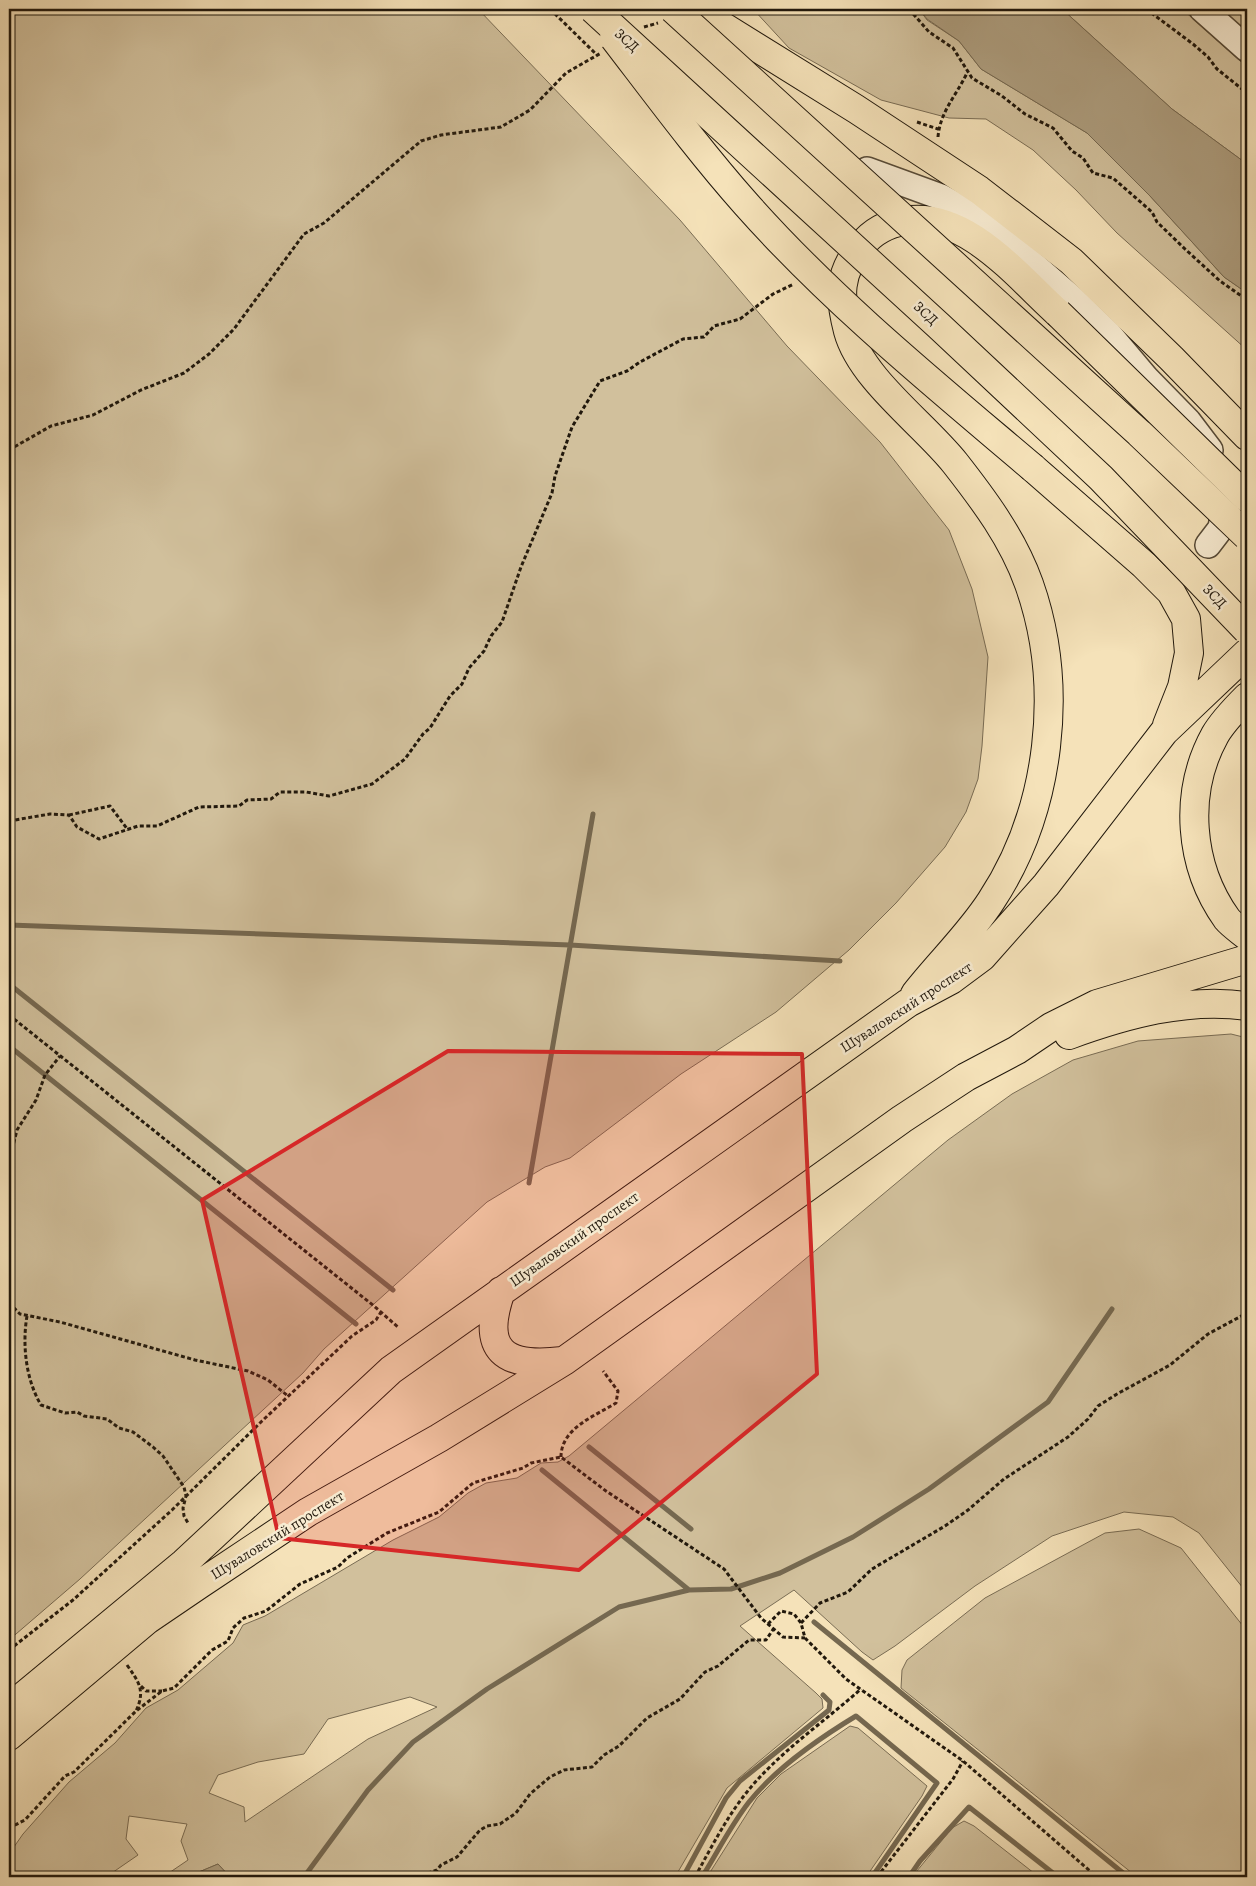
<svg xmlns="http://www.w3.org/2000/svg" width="1256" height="1886" viewBox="0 0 1256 1886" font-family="Alegreya,serif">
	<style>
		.green { fill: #d1c09c; stroke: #796c54; fill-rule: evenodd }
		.water { fill: #ad9d7e; stroke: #756850 }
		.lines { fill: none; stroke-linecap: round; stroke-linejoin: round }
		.stream { stroke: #756850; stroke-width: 5 }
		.minor-casing { stroke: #564a37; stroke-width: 28 }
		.major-casing { stroke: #21180c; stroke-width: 30 }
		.path { stroke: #21180c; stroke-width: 3; stroke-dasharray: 4 2.5; stroke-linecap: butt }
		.minor { stroke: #f8ecd2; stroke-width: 25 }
		.major { stroke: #f5e2b9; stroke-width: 28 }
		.major-bridge-casing { stroke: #21180c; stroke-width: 30; stroke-linecap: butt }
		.highway-bridge-casing { stroke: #21180c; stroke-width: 30; stroke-linecap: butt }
		.major-bridge { stroke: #f5e2b9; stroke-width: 28 }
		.highway-bridge { stroke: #f5e2b9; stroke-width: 28 }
		.marked { fill: #d62828; fill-opacity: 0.2; stroke: #d62828; stroke-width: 4; stroke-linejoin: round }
		.labels { text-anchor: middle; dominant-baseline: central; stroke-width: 5; stroke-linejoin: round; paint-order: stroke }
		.street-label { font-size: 15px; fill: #21180c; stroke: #f8ecd2 }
	</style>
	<rect width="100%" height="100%" fill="#f5e2b9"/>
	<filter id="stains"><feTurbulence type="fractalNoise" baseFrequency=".004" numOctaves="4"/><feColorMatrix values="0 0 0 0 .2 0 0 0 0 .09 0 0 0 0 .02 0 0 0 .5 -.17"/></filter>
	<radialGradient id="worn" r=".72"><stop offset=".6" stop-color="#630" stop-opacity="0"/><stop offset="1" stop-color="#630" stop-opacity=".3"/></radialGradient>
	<path class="green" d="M9 9H478L680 220 787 346 880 442 949 530 972 589 988 657 982 746 978 779 966 812 945 847 896 903 849 950 776 1012 681 1074 570 1158 545 1167 487 1202 324 1349 303 1373 80 1579 9 1640Z
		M753 9H919L927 20 959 41 981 69 1087 133 1150 196 1224 277 1247 293V350L1117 233 1076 190 1033 150 986 119 949 118 881 100 789 48Z
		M1062 9H1182L1247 67V164L1172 109Z
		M1221 9H1247V32Z
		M1231 1034 1247 1038V1593L1199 1533 1173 1517 1124 1512 1052 1536 975 1586 895 1646 873 1660 862 1652 794 1590 740 1626 816 1693 822 1699 823 1708 727 1788 675 1877H230L218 1864 187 1877H163L188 1860 181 1841 187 1824 129 1816 126 1839 138 1855 106 1877H9V1854L23 1834 69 1782 115 1743 146 1708 178 1690 233 1643 243 1625 265 1616 393 1540 439 1517 468 1493 486 1483 517 1478 541 1463 558 1462 569 1456 948 1140 1012 1094 1073 1060 1138 1041ZM410 1697 437 1707 368 1739 245 1822 244 1807 209 1793 218 1775 258 1762 304 1754 328 1719Z
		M1139 1529 1181 1548 1247 1631V1877H1137L901 1688 902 1670 907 1660 985 1598 1105 1533Z
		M850 1726 858 1728 927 1786 922 1796 866 1877H707L757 1798 781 1774Z
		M964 1821 974 1826 1039 1877H912L952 1828Z"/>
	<path class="water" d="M919 9H1062L1172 109 1247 164V293L1224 277 1150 196 1087 133 981 69 959 41 927 19Z
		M218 1864 230 1877H187Z"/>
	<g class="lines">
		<path class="stream" d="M9 925 570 945 840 961
			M9 984 393 1290
			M9 1046 356 1324
			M529 1183 593 814
			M589 1447 691 1529
			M542 1470 689 1590
			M814 1622 1128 1877
			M304 1877 368 1790 413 1742 487 1689 619 1607 689 1590 731 1589 780 1573 853 1537 929 1489 1048 1402 1112 1309
			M683 1877 726 1798 740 1781 829 1710 830 1702 823 1695
			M702 1877C717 1853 731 1825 749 1802 777 1767 818 1739 856 1716L937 1783 872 1877
			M909 1877 920 1861 969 1807 1058 1877"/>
		<defs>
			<path id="minor" d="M1202 9 1247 49
				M867 170 941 197 981 219 1073 299 1109 334 1146 378 1188 421 1210 450
				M1208 545 1221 528 1226 497"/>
			<path id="major" d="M695 9 856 109 979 190 1071 261 1171 358 1247 436
				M1033 468 1144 565 1171 592 1186 619 1189 653 1182 687 1167 725
				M1247 697C1236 708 1223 721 1215 735 1183 793 1189 866 1227 919 1232 925 1241 931 1247 936
				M915 994C940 962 969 935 991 901 1051 810 1065 686 1029 584 1013 539 984 500 955 463 924 424 861 379 848 331 839 297 838 273 862 245 873 231 887 224 904 221 965 210 1017 276 1058 313
				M1069 1035C1124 1015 1187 997 1247 1006
				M501 1291C480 1351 504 1368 563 1361
				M9 1708 184 1563 391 1370 908 1003 951 980 982 957 1046 885 1164 732 1247 653
				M9 1736 147 1620 200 1584 308 1512 439 1438 564 1361 902 1119 966 1077 1017 1050 1051 1027 1097 1004 1247 959"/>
		</defs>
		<use href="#minor" class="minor-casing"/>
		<use href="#major" class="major-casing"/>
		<path class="path" d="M550 9 598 56
			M909 9 929 32 953 48 972 78 1002 96 1025 114 1053 128 1072 151 1083 158 1093 173 1113 178 1152 212 1157 222 1185 249 1220 281 1247 300
			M1146 9 1193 44 1208 57 1217 69 1247 93
			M644 27 658 23
			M917 122 938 129
			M938 137C940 112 956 96 967 73
			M9 450 51 426 93 415 141 390 184 373 209 354 234 329 304 234 324 223 421 141 441 135 501 127 530 110 566 73 601 53
			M69 815 110 806 128 830
			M9 821 50 814 69 815 77 827 99 839 138 826H157L199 807 239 806 247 800 271 799 280 792H306L329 796 372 784 405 759 423 734 430 728 450 696 462 684 469 668 484 651 491 636 502 622 521 567 552 493 555 476 572 427 600 381 627 371 640 362 683 339 704 337 714 326 740 319 773 294 794 284
			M9 1015 374 1306 399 1328
			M9 1162 17 1130 36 1100 45 1075 60 1056
			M9 1303 20 1314 60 1322 195 1360 248 1371 268 1380 288 1396
			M27 1316C22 1345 26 1380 41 1405L65 1413 77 1412 84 1416 107 1419 119 1428 133 1432 153 1447 163 1456 184 1487 186 1496 183 1508 184 1516 188 1523
			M561 1457C561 1428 595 1416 616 1403L618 1391 603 1371
			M801 1623 820 1603 848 1592 872 1569 945 1526 968 1510 1004 1479 1068 1437 1088 1419 1098 1406 1117 1394 1170 1365 1208 1334 1247 1313
			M768 1624 781 1611 794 1614 801 1623 805 1638 846 1679 963 1761 1097 1877
			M9 1650 73 1600 172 1510 262 1421 352 1336 376 1320 381 1312
			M127 1665C138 1681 146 1690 136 1711
			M141 1686 146 1691H162
			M9 1828 25 1820 65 1776 74 1772 136 1711 162 1691 174 1688 212 1650 228 1641 233 1628 244 1618 266 1611 300 1584 338 1567 347 1558 387 1533 439 1512 473 1483 523 1468 531 1463 561 1457 606 1491 724 1569 761 1618 783 1637 805 1638
			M415 1877 437 1870 441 1865 457 1857 480 1830 487 1826 500 1824 516 1813 530 1794 550 1777 564 1770 592 1767 604 1755 619 1746 647 1718 680 1699 705 1672 718 1666 749 1640H766L774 1628
			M695 1877C711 1848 726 1818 747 1792 776 1755 825 1721 861 1689
			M877 1877 953 1779 963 1761"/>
		<use href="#minor" class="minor"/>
		<use href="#major" class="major"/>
		<defs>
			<path id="major-bridge" d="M614 38C657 94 699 151 746 204 832 301 934 384 1033 468
				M1058 313 1247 498"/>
			<path id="highway-bridge" d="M593 9 939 326 1101 478 1247 630
				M673 9 1139 433 1247 536"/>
		</defs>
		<use href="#major-bridge" class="major-bridge-casing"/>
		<use href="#highway-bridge" class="highway-bridge-casing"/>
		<use href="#major-bridge" class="major-bridge"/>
		<use href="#highway-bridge" class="highway-bridge"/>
	</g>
	<path class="marked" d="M448 1051 802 1054 817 1374 579 1570 279 1538 202 1200Z"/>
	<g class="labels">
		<g class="street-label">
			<text transform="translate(627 40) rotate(42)">ЗСД</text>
			<text transform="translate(926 313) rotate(43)">ЗСД</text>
			<text transform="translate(1215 596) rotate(46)">ЗСД</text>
			<text transform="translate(906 1007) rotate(-33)">Шуваловский проспект</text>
			<text transform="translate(574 1239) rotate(-35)">Шуваловский проспект</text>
			<text transform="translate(277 1535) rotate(-32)">Шуваловский проспект</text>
		</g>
	</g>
	<rect width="1256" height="1886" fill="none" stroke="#f5e2b9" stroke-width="30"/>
	<rect x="10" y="10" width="1236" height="1866" fill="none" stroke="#21180c" stroke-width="2.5"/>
	<rect x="15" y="15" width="1226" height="1856" fill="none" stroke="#21180c"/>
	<rect width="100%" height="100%" filter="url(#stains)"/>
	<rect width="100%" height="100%" fill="url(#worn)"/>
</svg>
